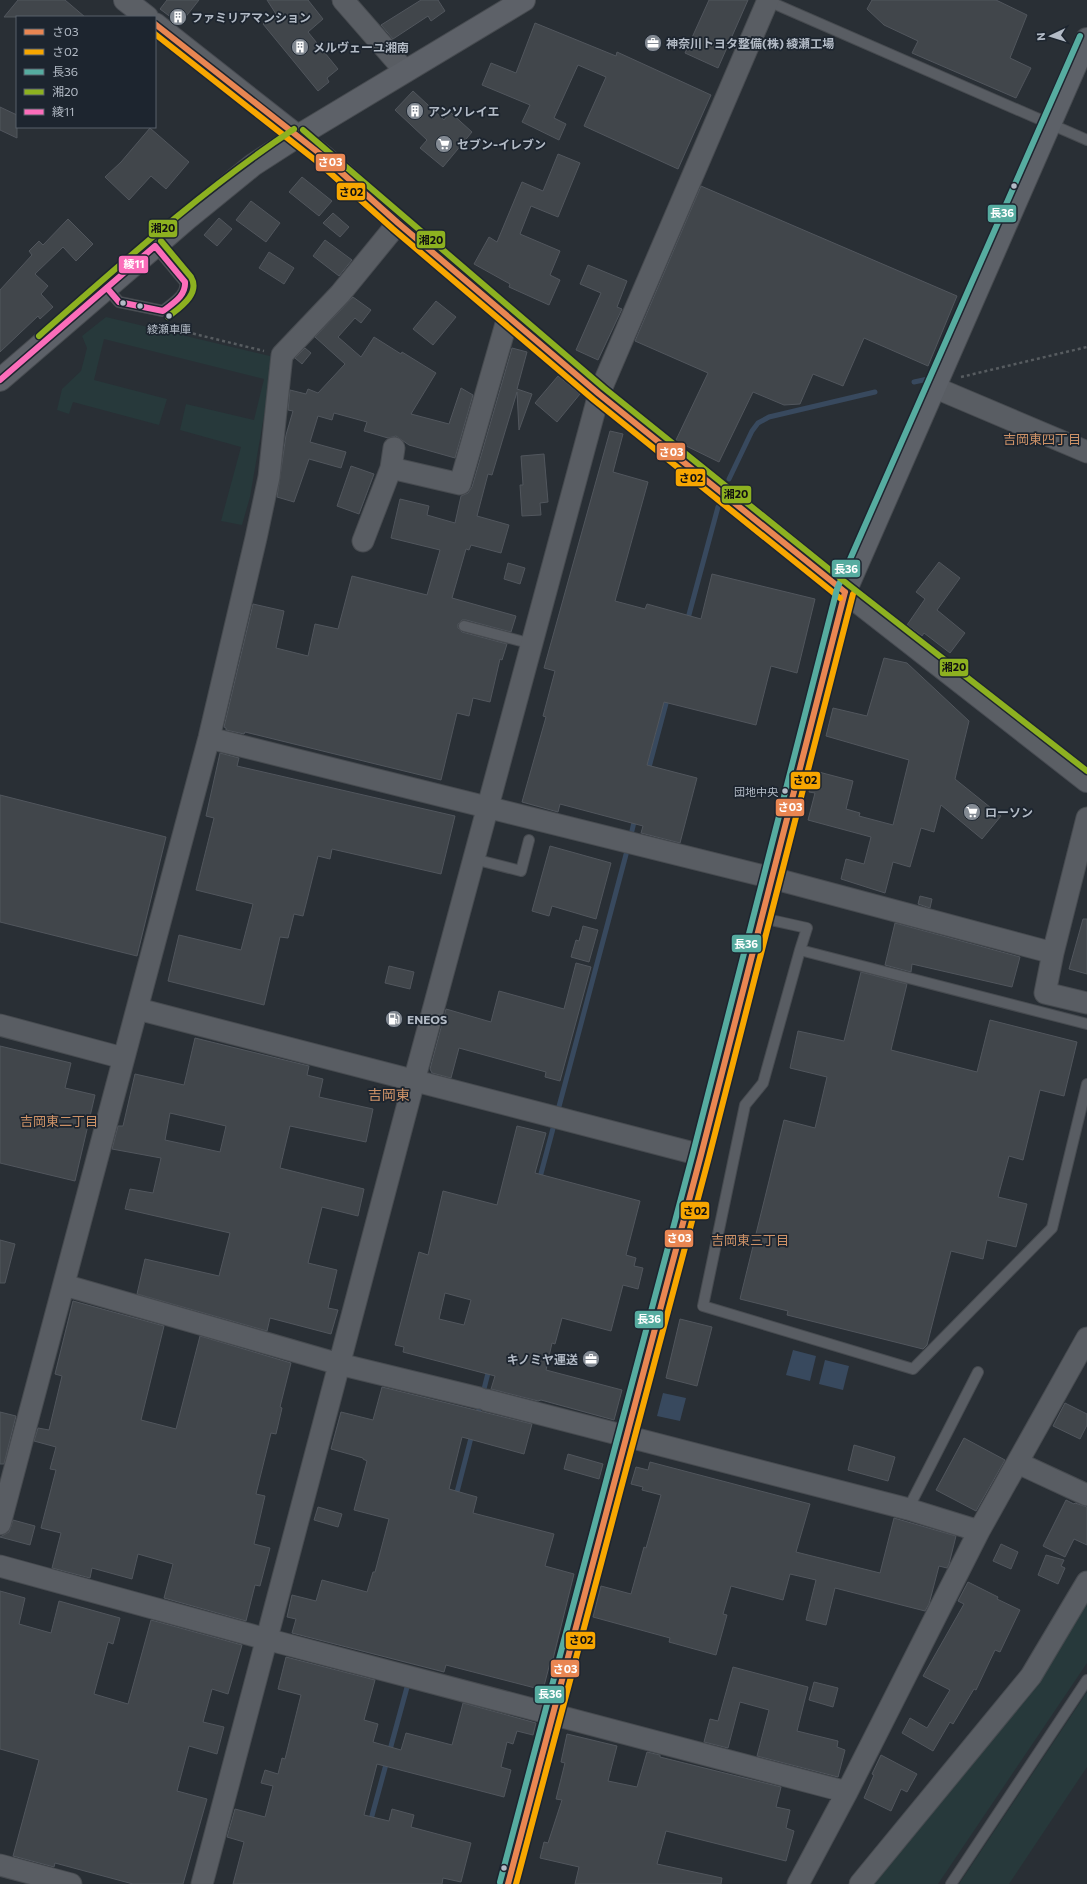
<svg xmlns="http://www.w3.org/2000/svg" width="1087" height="1884" viewBox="0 0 1087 1884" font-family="Commissioner,'Noto Sans JP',sans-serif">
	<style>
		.green { fill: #27393b }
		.water { fill: #38495e }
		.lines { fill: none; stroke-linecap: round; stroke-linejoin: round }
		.stream { stroke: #38495e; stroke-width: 5 }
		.building { fill: #41464b; stroke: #51565d; fill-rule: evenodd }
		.lane-casing { stroke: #474b50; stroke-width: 12 }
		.street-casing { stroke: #474b50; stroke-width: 23 }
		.secondary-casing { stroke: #474b50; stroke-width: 24 }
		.primary-casing { stroke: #474b52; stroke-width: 24 }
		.path { stroke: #575c60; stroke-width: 2.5; stroke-dasharray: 3 3; stroke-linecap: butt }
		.lane { stroke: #595d63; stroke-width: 10 }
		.street { stroke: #595d63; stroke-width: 21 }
		.secondary { stroke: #5d6168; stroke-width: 22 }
		.primary { stroke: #5b5f65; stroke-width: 22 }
		.bus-1-casing { stroke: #1d252f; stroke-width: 9 }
		.bus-2-casing { stroke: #1d252f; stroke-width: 9 }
		.bus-3-casing { stroke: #1d252f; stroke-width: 9 }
		.bus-4-casing { stroke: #1d252f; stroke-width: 9 }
		.bus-5-casing { stroke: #1d252f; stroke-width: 9 }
		.bus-1 { stroke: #e98652; stroke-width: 6 }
		.bus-2 { stroke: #f7a600; stroke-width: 6 }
		.bus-3 { stroke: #56aca0; stroke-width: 6 }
		.bus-4 { stroke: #8db120; stroke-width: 6 }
		.bus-5 { stroke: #fb6dba; stroke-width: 6 }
		.bus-dot { fill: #b3bbc6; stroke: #1d252f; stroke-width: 1.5 }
		.labels { text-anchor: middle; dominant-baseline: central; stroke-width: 3.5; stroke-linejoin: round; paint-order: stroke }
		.bus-label { font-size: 11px; fill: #b3bbc6; stroke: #1d252f }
		.poi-label { font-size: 12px; font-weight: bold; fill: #b3bbc6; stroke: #1d252f; text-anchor: start }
		.neighbourhood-label { font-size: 13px; fill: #cd9267; stroke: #1d252f }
		.quarter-label { font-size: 14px; fill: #cd9267; stroke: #1d252f }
		.line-badge { stroke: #1d252f; stroke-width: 1.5 }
		.badge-label { font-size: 11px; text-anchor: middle; font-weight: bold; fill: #fff }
		.pale-badge-label { font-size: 11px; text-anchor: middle; font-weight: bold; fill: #111 }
	</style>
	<rect width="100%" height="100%" fill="#292f35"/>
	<path class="green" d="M106 317 274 357 250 497 242 525 221 521 241 447 180 430 186 404 254 420 264 379 104 339 94 380 167 399 159 425 73 402 69 414 57 410 62 389 81 371 87 348 82 336Z
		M1087 1601V1663L938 1884H872Z
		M1087 1692V1767L1009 1884H959Z"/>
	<path class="water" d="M793 1350 816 1356 810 1381 786 1375Z
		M825 1360 849 1366 843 1390 819 1384Z
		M663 1393 686 1398 680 1421 657 1416Z"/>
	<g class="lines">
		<path class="stream" d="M914 382 928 379
			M729 479 752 431 758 423 769 417 875 392
			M687 622 718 507
			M648 771 668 696
			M630 839 635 818
			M557 1114 628 847
			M539 1181 555 1121
			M477 1417 489 1369
			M456 1496 472 1434
			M370 1823 409 1680"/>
	</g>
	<path class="building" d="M18 0H65L85 17H4Z
		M167 0H199L180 24 160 9Z
		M267 0H308L323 19 308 32 338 69 327 78 329 82 318 91 263 24 276 14Z
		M421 0H438L445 11 431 21 428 16 393 39 381 25Z
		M709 0H748L718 68 685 53Z
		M872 0H996L1027 15 1010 58 1031 68 1016 98 912 53 918 41 884 25 867 9Z
		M535 23 616 56 617 52 711 95 678 169 584 126 606 77 578 65 554 118 566 124 559 140 522 122 530 105 482 85 491 63 516 73Z
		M413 91 444 120 450 112 472 132 443 167 420 148 427 140 395 110Z
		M0 107 17 115V138L0 130Z
		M150 128 189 162 166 189 151 176 129 200 105 177 121 162Z
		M558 154 580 163 558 217 531 206 520 234 560 251 550 275 560 280 549 305 509 287 510 284 474 264 489 237 497 242 522 182 543 191Z
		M302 177 332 201 319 216 289 192Z
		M701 186 957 296 928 366 864 338 843 386 813 374 800 404 784 405 753 392 719 462 678 442 676 440 708 373 635 341Z
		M251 201 280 223 266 242 236 220Z
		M333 213 349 227 340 237 323 223Z
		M219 218 232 229 217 246 204 235Z
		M68 219 93 244 76 261 63 247 35 274 48 286 41 294 53 307 40 319 38 316 0 352V290L32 255 29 251 39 241 43 245Z
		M325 240 352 260 339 276 313 256Z
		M269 252 294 268 284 284 259 268Z
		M588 265 627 281 617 307 622 309 598 360 576 350 601 293 580 284Z
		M353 297 371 310 361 323 355 318 338 337 361 357 374 337 401 354 402 352 436 373 411 414 449 424 461 388 473 395 455 458 409 445 396 436 388 438 364 431 367 422 334 413 332 420 318 416 310 442 346 452 341 468 309 459 294 502 277 497 286 435 293 411 288 410 290 390 306 394 308 389 318 393 345 364 315 337Z
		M436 301 456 317 433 345 413 329Z
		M305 348 311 353 302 364 295 358Z
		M512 348 527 352 517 389 532 394 519 430 517 392 492 475 488 474 477 516 509 525 501 553 471 545 469 550 466 549 452 598 516 616 511 632 466 620H462L458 624V628L462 632 507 644 502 660 500 659 490 702 473 698 469 716 457 713 441 780 245 732 244 734 226 730V728L224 727 253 604 284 611 276 648 308 656 315 624 338 629 352 576 427 595 440 550 391 538 400 499 429 506 427 515 455 523 461 496 468 493 472 487Z
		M558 376 580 394 557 422 535 403Z
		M610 431 623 434 613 472 648 482 615 601 645 609 647 604 701 619 712 574 815 599 797 673 771 666 756 725 664 702 647 765 697 778 680 843 641 833 643 826 560 804 558 812 522 802 546 717 543 716 555 671 544 668Z
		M544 454 548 502 540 503 541 515 522 516 520 485H523L521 456Z
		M351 466 374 474 359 514 337 506Z
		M939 562 960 578 937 610 965 633 950 653 924 633 922 636 907 625 925 599 916 592Z
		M508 563 525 568 520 584 504 579Z
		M884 658 907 663 969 721 955 779 1001 816 982 839 941 805 934 832 921 828 910 867 893 862 885 893 841 879 846 859 864 864 871 837 808 820 815 793 809 792 815 771 853 781 846 809 860 813 859 816 893 825 909 760 826 736 833 708 867 716Z
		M220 753 239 758 237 766 455 816 441 874 332 849 330 859 318 856 303 916 294 914 288 938 280 937 264 1005 168 981 179 935 241 950 253 904 196 890 214 818 206 816Z
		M0 795 166 837 137 956 0 922Z
		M550 846 611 863 596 919 552 906 549 916 532 911Z
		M920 896 932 899 930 908 918 904Z
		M1083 919H1087V974L1069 969Z
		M895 923 1020 957 1012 987 912 964 911 972 885 965Z
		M583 926 598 930 589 962 571 957 576 940 579 941Z
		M576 963 591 967 560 1081 545 1077 546 1072 459 1048 451 1078 432 1073 430 1069 446 1009 491 1022 499 991 564 1009Z
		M389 966 414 972 410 989 385 983Z
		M861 972 907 984 891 1050 977 1072 990 1020 1077 1042 1064 1096 1040 1090 1023 1160 1009 1156 998 1197 1027 1204 1016 1247 987 1240 983 1259 951 1251 927 1345 923 1349 787 1315 788 1311 740 1299 784 1120 815 1128 827 1077 790 1068 798 1031 844 1041Z
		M195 1038 309 1066 307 1075 323 1079 319 1097 373 1109 366 1142 290 1126 280 1168 364 1189 358 1216 322 1207 308 1263 337 1270 328 1308 338 1310 331 1334 270 1318 267 1331 137 1294 145 1259 219 1276 230 1233 125 1209 130 1189 153 1193 161 1158 112 1149 118 1126H123L135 1074 184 1085ZM170 1113 226 1126 220 1152 165 1140Z
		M0 1046 71 1063 65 1088 95 1095 75 1181 0 1163Z
		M517 1126 546 1133 535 1173 640 1201 626 1255 636 1258 634 1266 643 1268 638 1289 623 1285 611 1331 562 1318 555 1344 552 1343 546 1370 622 1390 614 1420 541 1400 538 1401 491 1389 495 1376 403 1352 404 1347 395 1345 419 1252 428 1255 443 1191 497 1205ZM445 1293 471 1300 464 1325 439 1319Z
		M0 1240 15 1244 5 1283H0Z
		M73 1301 164 1326 141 1420 176 1429 200 1336 291 1363 280 1407 282 1408 276 1434 271 1433 256 1494 265 1496 254 1544 270 1548 260 1586 255 1585 246 1621 164 1598 173 1564 138 1554 132 1579 92 1568 90 1578 52 1568 61 1533 41 1528 56 1470 50 1469 56 1447 34 1441 38 1428 49 1430 62 1376 55 1374Z
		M680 1319 712 1327 697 1386 666 1378Z
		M382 1387 532 1424 524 1454 462 1437 449 1489 477 1497 473 1513 554 1534 545 1566 574 1574 553 1659H551L543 1690 446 1665 444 1672 292 1633 296 1619 287 1617 292 1595 316 1601 322 1580 367 1592 373 1572H375L389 1519 354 1510 367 1461 363 1459V1458L331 1449 341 1412 373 1420Z
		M1065 1403 1087 1414V1425L1080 1439 1053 1426Z
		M0 1412 16 1416 4 1464H0Z
		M964 1438 1005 1460 976 1511 936 1490Z
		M854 1445 895 1457 888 1481 848 1470Z
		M568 1454 603 1464 599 1479 564 1469Z
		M650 1462 810 1504 796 1552 880 1573 894 1518 956 1536 949 1564 947 1568 939 1566 929 1604 925 1611 835 1588 826 1625 806 1620 816 1580 790 1574 783 1600 731 1586 723 1614 727 1615 716 1655 669 1642 670 1638 593 1617 601 1586 631 1594 644 1547 646 1548 661 1495 642 1490 643 1487 631 1484 636 1467 648 1470Z
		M1066 1500 1074 1504 1075 1503 1087 1507V1545L1074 1539 1065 1557 1043 1546Z
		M318 1507 342 1514 338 1527 314 1520Z
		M13 1520 35 1526 30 1545 0 1537 9 1532Z
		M1001 1544 1018 1552 1011 1569 993 1561Z
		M1046 1555 1064 1560 1061 1566 1065 1568 1058 1584 1038 1575Z
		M968 1582 998 1597 997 1599 1020 1610 1000 1652 995 1650 976 1690 974 1689 953 1724 950 1722 933 1751 902 1733 910 1718 927 1728 950 1690 923 1676 964 1604 958 1601Z
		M0 1591 25 1598 19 1624 51 1633 59 1601 120 1618 113 1644 108 1642 94 1694 128 1704 151 1620 242 1645 228 1694 212 1689 203 1722 224 1727 217 1754 189 1746 177 1791 207 1799 183 1884H133L55 1863 54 1867 13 1856 39 1760 0 1749Z
		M286 1657 375 1680 364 1720 378 1724 373 1742 401 1750 406 1733 452 1745 463 1703 536 1723 533 1735 517 1731 513 1744 507 1742 501 1767 511 1770 504 1797 377 1764 364 1815 389 1821 392 1809 414 1815 411 1827 471 1843 461 1882 443 1878 442 1884H233L244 1842 227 1837 235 1809 265 1817 273 1786 261 1783 265 1770 278 1774 282 1758 285 1759 301 1695 278 1689Z
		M733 1667 808 1687 797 1731 838 1741 837 1747 845 1750 838 1777 757 1756 769 1710 740 1702 728 1748 704 1742 710 1719 718 1721Z
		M814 1682 838 1688 833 1707 809 1700Z
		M567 1734 617 1746 608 1781 637 1787 647 1752 660 1755V1757L781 1787 776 1807 790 1810 786 1828 794 1831 786 1861 666 1831 657 1864 722 1878 721 1884H575L579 1867 540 1858 544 1842 548 1843 562 1800 556 1799 565 1763 561 1762Z
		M881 1755 917 1774 907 1792 901 1789 891 1811 864 1798 874 1775 872 1774Z"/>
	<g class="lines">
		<defs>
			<path id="lane" d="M768 1 1087 140
				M107 288 119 302 163 311C172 303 188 295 185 282L155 246
				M464 626 532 644
				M474 859 521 871 529 840
				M762 918 807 928 800 950
				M1087 1024 800 950 763 1083 745 1105 703 1306 913 1369 1052 1228 1087 1084
				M908 1509 978 1372
				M951 1884 1087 1680"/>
			<path id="street" d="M343 0 405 71
				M936 388 1087 452
				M391 468 460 484 508 317
				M363 541 391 468 394 448
				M209 738 772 878 1053 953 1087 818
				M1053 953 1045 993 1087 1003
				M138 1009 701 1155
				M0 1025 123 1058
				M64 1285 339 1364 479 1398
				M486 1400 908 1509 979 1531
				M1018 1463 1087 1495
				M0 1524 209 738 256 538 269 477 282 355 340 294 398 223
				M0 1566 266 1639 847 1792
				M0 1865 71 1884
				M202 1884 414 1081 599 394 768 0
				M508 1884 626 1435 701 1155 845 592
				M798 1884 847 1792 979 1531 1087 1338
				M860 1884 1031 1676 1087 1582"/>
			<path id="secondary" d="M0 380 188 218 253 165 298 136 524 0
				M845 592 1087 39"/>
			<path id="primary" d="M125 0 147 17
				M155 24 324 157 398 223 599 394 845 592 1087 781"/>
		</defs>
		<use href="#lane" class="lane-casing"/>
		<use href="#street" class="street-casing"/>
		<use href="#secondary" class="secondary-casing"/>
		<use href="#primary" class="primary-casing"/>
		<path class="path" d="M158 325 264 351
			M961 377 1087 347"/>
		<use href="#lane" class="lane"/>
		<use href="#street" class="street"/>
		<use href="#secondary" class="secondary"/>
		<use href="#primary" class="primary"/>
		<defs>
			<path id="bus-1" d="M155 24 324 157 398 223 599 394 845 592
				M508 1884 701 1155 845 592"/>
			<path id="bus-2" d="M155 34 319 163 393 229 594 400 840 598
				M516 1884 709 1157 853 594"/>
			<path id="bus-3" d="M500 1882 693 1153 837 589 1080 36"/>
			<path id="bus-4" d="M303 130 604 388 850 586 1087 771
				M161 241 191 277C201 294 179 308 168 317
				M39 336C121 264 202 190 294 129"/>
			<path id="bus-5" d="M0 380 155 246 185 282C186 296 173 303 163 311L119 302 107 288"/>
		</defs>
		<use href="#bus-1" class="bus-1-casing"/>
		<use href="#bus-2" class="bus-2-casing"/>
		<use href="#bus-3" class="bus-3-casing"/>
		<use href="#bus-4" class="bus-4-casing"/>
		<use href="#bus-5" class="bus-5-casing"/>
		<use href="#bus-1" class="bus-1"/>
		<use href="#bus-2" class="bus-2"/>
		<use href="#bus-3" class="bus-3"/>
		<use href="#bus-4" class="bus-4"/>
		<use href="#bus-5" class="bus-5"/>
	</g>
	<defs>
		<symbol id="building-disc" viewBox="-11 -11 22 22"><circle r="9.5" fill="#838a93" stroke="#1d252f"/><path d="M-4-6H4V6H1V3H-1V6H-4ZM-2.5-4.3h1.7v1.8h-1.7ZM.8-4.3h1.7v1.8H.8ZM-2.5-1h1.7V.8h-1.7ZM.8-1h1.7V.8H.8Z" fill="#fff"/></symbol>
		<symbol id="office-disc" viewBox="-11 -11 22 22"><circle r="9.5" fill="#838a93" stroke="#1d252f"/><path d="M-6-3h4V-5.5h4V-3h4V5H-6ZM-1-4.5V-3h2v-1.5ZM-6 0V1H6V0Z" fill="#fff"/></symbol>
		<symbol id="supermarket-disc" viewBox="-11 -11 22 22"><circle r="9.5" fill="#838a93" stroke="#1d252f"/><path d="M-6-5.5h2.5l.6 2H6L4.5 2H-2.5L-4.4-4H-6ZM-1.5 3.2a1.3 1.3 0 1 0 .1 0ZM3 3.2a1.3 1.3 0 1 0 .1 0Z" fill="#fff"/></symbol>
		<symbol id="fuel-disc" viewBox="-11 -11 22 22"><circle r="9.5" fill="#838a93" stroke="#1d252f"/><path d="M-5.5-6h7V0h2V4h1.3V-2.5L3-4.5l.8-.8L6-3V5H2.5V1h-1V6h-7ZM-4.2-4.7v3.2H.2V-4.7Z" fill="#fff"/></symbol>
	</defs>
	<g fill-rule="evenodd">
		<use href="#building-disc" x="168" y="7" width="20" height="20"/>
		<use href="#office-disc" x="643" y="33" width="20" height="20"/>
		<use href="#building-disc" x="290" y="37" width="20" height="20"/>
		<use href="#building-disc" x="405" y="101" width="20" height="20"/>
		<use href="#supermarket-disc" x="434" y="134" width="20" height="20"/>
		<use href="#supermarket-disc" x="962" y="802" width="20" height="20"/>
		<use href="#fuel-disc" x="384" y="1009" width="20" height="20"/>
		<use href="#office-disc" x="581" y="1349" width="20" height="20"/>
	</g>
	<g class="bus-dot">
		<circle cx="1014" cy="186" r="3.5"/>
		<circle cx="123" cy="303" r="3.5"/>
		<circle cx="140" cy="306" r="3.5"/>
		<circle cx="169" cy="316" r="3.5"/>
		<circle cx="785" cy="791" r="3.5"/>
		<circle cx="504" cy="1868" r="3.5"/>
	</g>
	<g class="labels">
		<g class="bus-label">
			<text x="169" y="328">綾瀬車庫</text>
			<text x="778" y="791" text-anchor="end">団地中央</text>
		</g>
		<g class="poi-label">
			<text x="191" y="17">ファミリアマンション</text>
			<text x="666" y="43">神奈川トヨタ整備(株) 綾瀬工場</text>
			<text x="313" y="47">メルヴェーユ湘南</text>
			<text x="428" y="111">アンソレイエ</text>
			<text x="457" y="144">セブン-イレブン</text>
			<text x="985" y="812">ローソン</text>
			<text x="407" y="1019">ENEOS</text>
			<text x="578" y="1359" text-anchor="end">キノミヤ運送</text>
		</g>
		<g class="neighbourhood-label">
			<text x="1042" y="439">吉岡東四丁目</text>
			<text x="59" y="1121">吉岡東二丁目</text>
			<text x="750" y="1240">吉岡東三丁目</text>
		</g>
		<g class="quarter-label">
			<text x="389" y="1094">吉岡東</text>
		</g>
	</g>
	<g class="line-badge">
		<rect x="315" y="153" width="31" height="19" rx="4" fill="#e98652"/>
		<rect x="336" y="182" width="30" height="19" rx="4" fill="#f7a600"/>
		<rect x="987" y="204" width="30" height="19" rx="4" fill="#56aca0"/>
		<rect x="148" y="219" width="30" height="19" rx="4" fill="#8db120"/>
		<rect x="416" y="230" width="30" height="19" rx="4" fill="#8db120"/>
		<rect x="118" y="255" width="31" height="19" rx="4" fill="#fb6dba"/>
		<rect x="656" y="442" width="30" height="19" rx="4" fill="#e98652"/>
		<rect x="675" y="468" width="31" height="19" rx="4" fill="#f7a600"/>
		<rect x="721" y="485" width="31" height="19" rx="4" fill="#8db120"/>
		<rect x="831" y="559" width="30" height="19" rx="4" fill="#56aca0"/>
		<rect x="939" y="658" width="30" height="19" rx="4" fill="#8db120"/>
		<rect x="790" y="771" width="31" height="19" rx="4" fill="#f7a600"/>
		<rect x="775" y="798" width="30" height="19" rx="4" fill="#e98652"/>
		<rect x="731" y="934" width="31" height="19" rx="4" fill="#56aca0"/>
		<rect x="680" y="1201" width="30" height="19" rx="4" fill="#f7a600"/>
		<rect x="664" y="1229" width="30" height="19" rx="4" fill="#e98652"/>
		<rect x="634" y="1310" width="30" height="19" rx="4" fill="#56aca0"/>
		<rect x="565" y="1631" width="31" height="19" rx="4" fill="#f7a600"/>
		<rect x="550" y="1659" width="30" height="19" rx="4" fill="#e98652"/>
		<rect x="534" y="1685" width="31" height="19" rx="4" fill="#56aca0"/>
	</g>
	<g class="badge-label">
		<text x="330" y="166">さ03</text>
		<text x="1002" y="217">長36</text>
		<text x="134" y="268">綾11</text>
		<text x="671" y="456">さ03</text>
		<text x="846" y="573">長36</text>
		<text x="790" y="811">さ03</text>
		<text x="746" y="948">長36</text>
		<text x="679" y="1242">さ03</text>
		<text x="649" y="1323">長36</text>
		<text x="565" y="1673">さ03</text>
		<text x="550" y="1698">長36</text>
	</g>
	<g class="pale-badge-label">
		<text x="351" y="196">さ02</text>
		<text x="163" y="232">湘20</text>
		<text x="431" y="244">湘20</text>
		<text x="691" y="482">さ02</text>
		<text x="736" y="498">湘20</text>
		<text x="954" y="671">湘20</text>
		<text x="805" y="784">さ02</text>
		<text x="695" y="1215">さ02</text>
		<text x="581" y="1644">さ02</text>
	</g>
	<rect x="16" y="16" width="140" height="112" fill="#1d252f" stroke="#59616b"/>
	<rect x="24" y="29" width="20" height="6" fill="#e98652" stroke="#59616b"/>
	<text x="52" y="36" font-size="12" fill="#b3bbc6">さ03</text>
	<rect x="24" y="49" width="20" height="6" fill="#f7a600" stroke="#59616b"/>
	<text x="52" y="56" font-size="12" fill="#b3bbc6">さ02</text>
	<rect x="24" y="69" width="20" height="6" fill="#56aca0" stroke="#59616b"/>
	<text x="52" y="76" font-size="12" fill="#b3bbc6">長36</text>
	<rect x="24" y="89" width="20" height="6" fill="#8db120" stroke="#59616b"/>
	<text x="52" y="96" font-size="12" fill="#b3bbc6">湘20</text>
	<rect x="24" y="109" width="20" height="6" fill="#fb6dba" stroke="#59616b"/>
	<text x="52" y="116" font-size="12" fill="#b3bbc6">綾11</text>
	<g transform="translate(1051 36) rotate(266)" stroke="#1d252f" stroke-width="3" paint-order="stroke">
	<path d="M0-3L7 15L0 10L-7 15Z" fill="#b3bbc6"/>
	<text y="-6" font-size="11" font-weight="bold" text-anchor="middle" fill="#b3bbc6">N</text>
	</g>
</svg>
